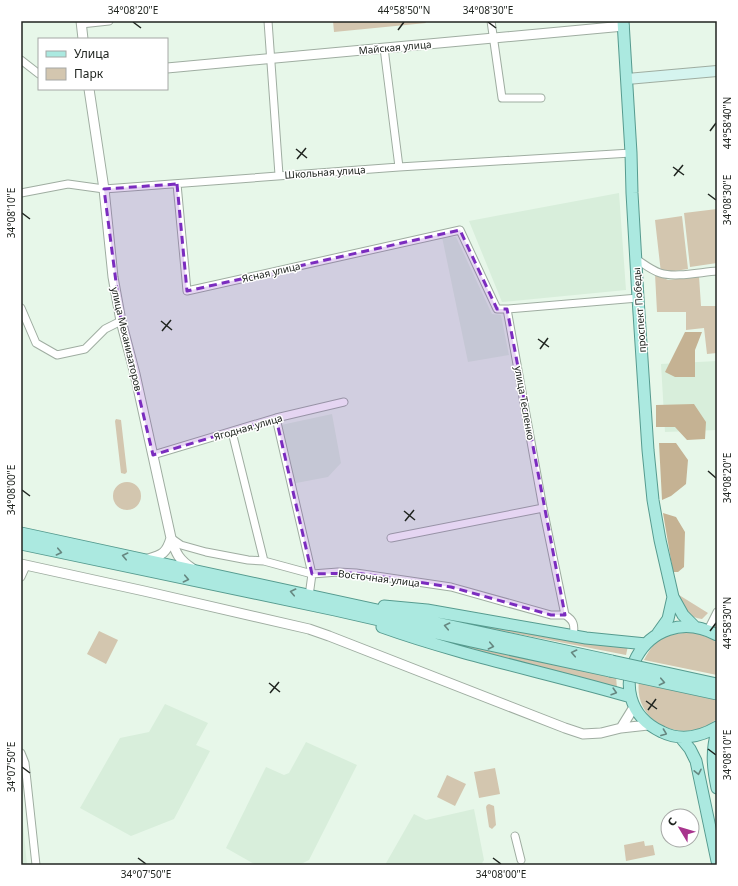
<svg xmlns="http://www.w3.org/2000/svg" width="738" height="886" viewBox="0 0 738 886" font-family="'Noto Sans',sans-serif">
	<style>
		.built { fill: #d8eedb }
		.green { fill: #d3c6af }
		.forest { fill: #c5b293 }
		.lines { fill: none; stroke-linecap: round; stroke-linejoin: round }
		.minor-casing { stroke: #9fada1; stroke-width: 9 }
		.tertiary-casing { stroke: #9fada1; stroke-width: 11 }
		.secondary-casing { stroke: #9fada1; stroke-width: 12 }
		.primary-casing { stroke: #569b8f; stroke-width: 13 }
		.minor { stroke: #fff; stroke-width: 7 }
		.tertiary { stroke: #fff; stroke-width: 9 }
		.secondary { stroke: #d5f4ef; stroke-width: 10 }
		.primary { stroke: #abe9e0; stroke-width: 11 }
		.primary-bridge-casing { stroke: #569b8f; stroke-width: 13; stroke-linecap: butt }
		.primary-bridge { stroke: #abe9e0; stroke-width: 11 }
		.oneway { stroke: #668780 }
		.marked { fill: #7b2cbf; fill-opacity: 0.2; stroke: #7b2cbf; stroke-width: 3; stroke-dasharray: 8 5; stroke-linejoin: round }
		.ticks { fill: none; stroke: #202520; stroke-width: 1.5 }
		.labels { text-anchor: middle; dominant-baseline: central; stroke-width: 3; stroke-linejoin: round; paint-order: stroke }
		.street-label { font-size: 10px; fill: #202520; stroke: #fff }
		.neatline { fill: none; stroke: #202520; stroke-width: 1.5 }
		.ticks-label { font-size: 10px; text-anchor: middle; fill: #202520 }
	</style>
	<rect width="100%" height="100%" fill="#e7f7e9"/>
	<path class="built" d="M619 193 626 290 502 302 469 221Z
		M442 237H456L492 314 501 315 509 355 468 362Z
		M717 361V430L665 432 661 364Z
		M332 414 341 463 328 477 291 484 281 425Z
		M165 704 208 723 196 745 210 751 174 819 131 836 80 808 120 738 149 732Z
		M306 742 357 765 309 860 299 865H256L226 848 266 767 284 775 289 773Z
		M21 804 27 865H21Z
		M474 809 484 860 481 865H385L414 814 426 820Z"/>
	<path class="green" d="M333 21H425L426 23 334 32Z
		M717 209V263L690 267 684 213Z
		M682 216 688 269 661 273 655 220Z
		M655 274 668 280 699 276 701 306H717V353L707 354 704 328 686 330V312H657Z
		M116 419 121 420 127 472 125 474 121 473 115 421Z
		M113 496a14 14 0 1 1 28 0a14 14 0 1 1-28 0Z
		M679 595 708 613 702 619C690 618 684 610 677 601Z
		M437 616 628 646 626 655 436 618Z
		M99 631 118 640 106 664 87 654Z
		M693 632 712 639 717 643V675L644 660C658 634 666 635 693 632Z
		M420 634 616 676 617 689Z
		M639 681 717 698V719C685 746 633 724 639 681Z
		M495 768 500 794 479 798 474 772Z
		M447 775 466 784 455 806 437 797Z
		M489 804 494 806 496 825 492 829 489 827 486 807 487 805Z
		M644 841 645 846 653 845 655 855 626 861 624 845Z"/>
	<path class="forest" d="M685 332H702L695 350V377H675L665 372Z
		M694 404 706 422 705 439 687 440 675 427H656V405Z
		M659 443H676L688 460 686 484 671 496 662 500Z
		M663 513 676 517 685 532 684 567 678 572H673Z"/>
	<g class="lines">
		<defs>
			<path id="minor" d="M268 21 279 175
				M491 21 502 98H541
				M81 24 109 21
				M384 48 399 167
				M21 60 39 74
				M177 184 187 291 460 230 497 309H507L543 508 565 615C574 620 575 626 573 636
				M21 193 68 184 104 189 399 167 631 153
				M636 259C644 264 651 270 660 273 675 278 701 272 717 271
				M21 308 36 343 57 355 85 349 105 329 121 321
				M507 309 638 298
				M276 418 312 574 309 596
				M232 432 264 561
				M153 455 276 418 344 402
				M171 538 181 545 206 552 248 560 264 561 312 574 338 572 356 573 451 587 551 615H565
				M391 538 543 508
				M21 577 26 566
				M708 630 717 612
				M21 753 25 763 36 865
				M515 836 521 860"/>
			<path id="tertiary" d="M81 21 83 39
				M167 68 624 26
				M89 89 104 189 113 277 121 321 135 374 171 538C176 554 179 560 193 569
				M145 560C161 555 166 555 171 538
				M21 564 144 591 309 629 329 636 565 728 583 734 601 733 621 728 648 725
				M621 728 634 707"/>
			<path id="secondary" d="M627 79 717 71"/>
			<path id="primary" d="M623 21 631 153 632 193 638 298 648 450 653 500 660 540 673 597 683 615 694 626
				M21 533 612 661
				M21 544 335 610 471 641 610 671
				M384 606 427 610 586 638 646 644
				M382 627C463 656 549 673 631 697
				M658 633 668 619 673 597
				M717 635C646 597 592 699 662 732 680 741 700 737 717 727
				M717 732C711 751 713 769 717 788
				M681 738 690 749 696 761 717 861"/>
		</defs>
		<use href="#minor" class="minor-casing"/>
		<use href="#tertiary" class="tertiary-casing"/>
		<use href="#secondary" class="secondary-casing"/>
		<use href="#primary" class="primary-casing"/>
		<use href="#minor" class="minor"/>
		<use href="#tertiary" class="tertiary"/>
		<use href="#secondary" class="secondary"/>
		<use href="#primary" class="primary"/>
		<defs>
			<path id="primary-bridge" d="M612 661 717 684
				M610 671 717 694"/>
		</defs>
		<use href="#primary-bridge" class="primary-bridge-casing"/>
		<use href="#primary-bridge" class="primary-bridge"/>
	</g>
	<defs><path id="oneway-chevron" d="M-2-3.5L2.5 0L-2 3.5" fill="none" stroke-width="1.6" stroke-linecap="round" stroke-linejoin="round"/></defs>
	<g class="oneway">
		<use href="#oneway-chevron" transform="translate(59 552) rotate(12)"/>
		<use href="#oneway-chevron" transform="translate(125 556) rotate(-167)"/>
		<use href="#oneway-chevron" transform="translate(186 579) rotate(12)"/>
		<use href="#oneway-chevron" transform="translate(293 592) rotate(-168)"/>
		<use href="#oneway-chevron" transform="translate(447 626) rotate(-168)"/>
		<use href="#oneway-chevron" transform="translate(491 646) rotate(12)"/>
		<use href="#oneway-chevron" transform="translate(574 653) rotate(-168)"/>
		<use href="#oneway-chevron" transform="translate(662 682) rotate(12)"/>
		<use href="#oneway-chevron" transform="translate(614 692) rotate(17)"/>
		<use href="#oneway-chevron" transform="translate(664 733) rotate(21)"/>
		<use href="#oneway-chevron" transform="translate(698 772) rotate(78)"/>
	</g>
	<path class="marked" d="M177 184 187 291 460 230 497 309H507L565 615H551L451 587 356 573 312 574 276 418 153 455 121 321 104 189Z"/>
	<path class="ticks" d="M133 22 141 28M488 22 496 28M398 30 404 22M710 131 716 123M296 149 307 158M297 159 306 148M673 167 684 175M674 176 683 165M708 194 716 200M22 213 30 219M161 321 172 330M162 331 171 320M538 339 549 347M540 349 548 338M708 471 716 478M22 490 30 496M404 511 415 520M405 521 414 510M710 631 716 623M269 683 280 692M270 693 279 682M646 701 657 709M648 710 656 699M708 749 716 755M22 767 30 773M138 858 146 864M493 858 501 864"/>
	<g class="labels">
		<g class="street-label">
			<text transform="translate(395 47) rotate(-5)">Майская улица</text>
			<text transform="translate(325 172) rotate(-4)">Школьная улица</text>
			<text transform="translate(271 272) rotate(-13)">Ясная улица</text>
			<text transform="translate(639 310) rotate(-94)">проспект Победы</text>
			<text transform="translate(127 339) rotate(77)">улица Механизаторов</text>
			<text transform="translate(525 403) rotate(80)">улица Тесленко</text>
			<text transform="translate(248 427) rotate(-16)">Ягодная улица</text>
			<text transform="translate(379 578) rotate(7)">Восточная улица</text>
		</g>
	</g>
	<rect width="738" height="886" fill="none" stroke="#ffffff" stroke-width="44"/>
	<rect x="38" y="38" width="130" height="52" fill="#ffffff" stroke="#a6a8a6"/>
	<rect x="46" y="51" width="20" height="6" fill="#abe9e0" stroke="#a6a8a6"/>
	<text x="74" y="58" font-size="12" fill="#202520">Улица</text>
	<rect x="46" y="68" width="20" height="12" fill="#d3c6af" stroke="#a6a8a6"/>
	<text x="74" y="78" font-size="12" fill="#202520">Парк</text>
	<g transform="translate(680 828) rotate(308)"><circle r="19" fill="#ffffff" stroke="#a6a8a6"/>
	<path d="M0-3L7 15L0 10L-7 15Z" fill="#a8348d"/>
	<text y="-6" font-size="11" font-weight="bold" text-anchor="middle" fill="#202520">С</text>
	</g>
	<rect x="22" y="22" width="694" height="842" class="neatline"/>
	<g class="ticks-label">
		<text x="133" y="14">34°08'20"E</text>
		<text x="404" y="14">44°58'50"N</text>
		<text x="488" y="14">34°08'30"E</text>
		<text transform="translate(727 123) rotate(-90)" y="4">44°58'40"N</text>
		<text transform="translate(727 200) rotate(-90)" y="4">34°08'30"E</text>
		<text transform="translate(11 213) rotate(-90)" y="4">34°08'10"E</text>
		<text transform="translate(727 478) rotate(-90)" y="4">34°08'20"E</text>
		<text transform="translate(11 490) rotate(-90)" y="4">34°08'00"E</text>
		<text transform="translate(727 623) rotate(-90)" y="4">44°58'30"N</text>
		<text transform="translate(727 755) rotate(-90)" y="4">34°08'10"E</text>
		<text transform="translate(11 767) rotate(-90)" y="4">34°07'50"E</text>
		<text x="146" y="878">34°07'50"E</text>
		<text x="501" y="878">34°08'00"E</text>
	</g>
</svg>
